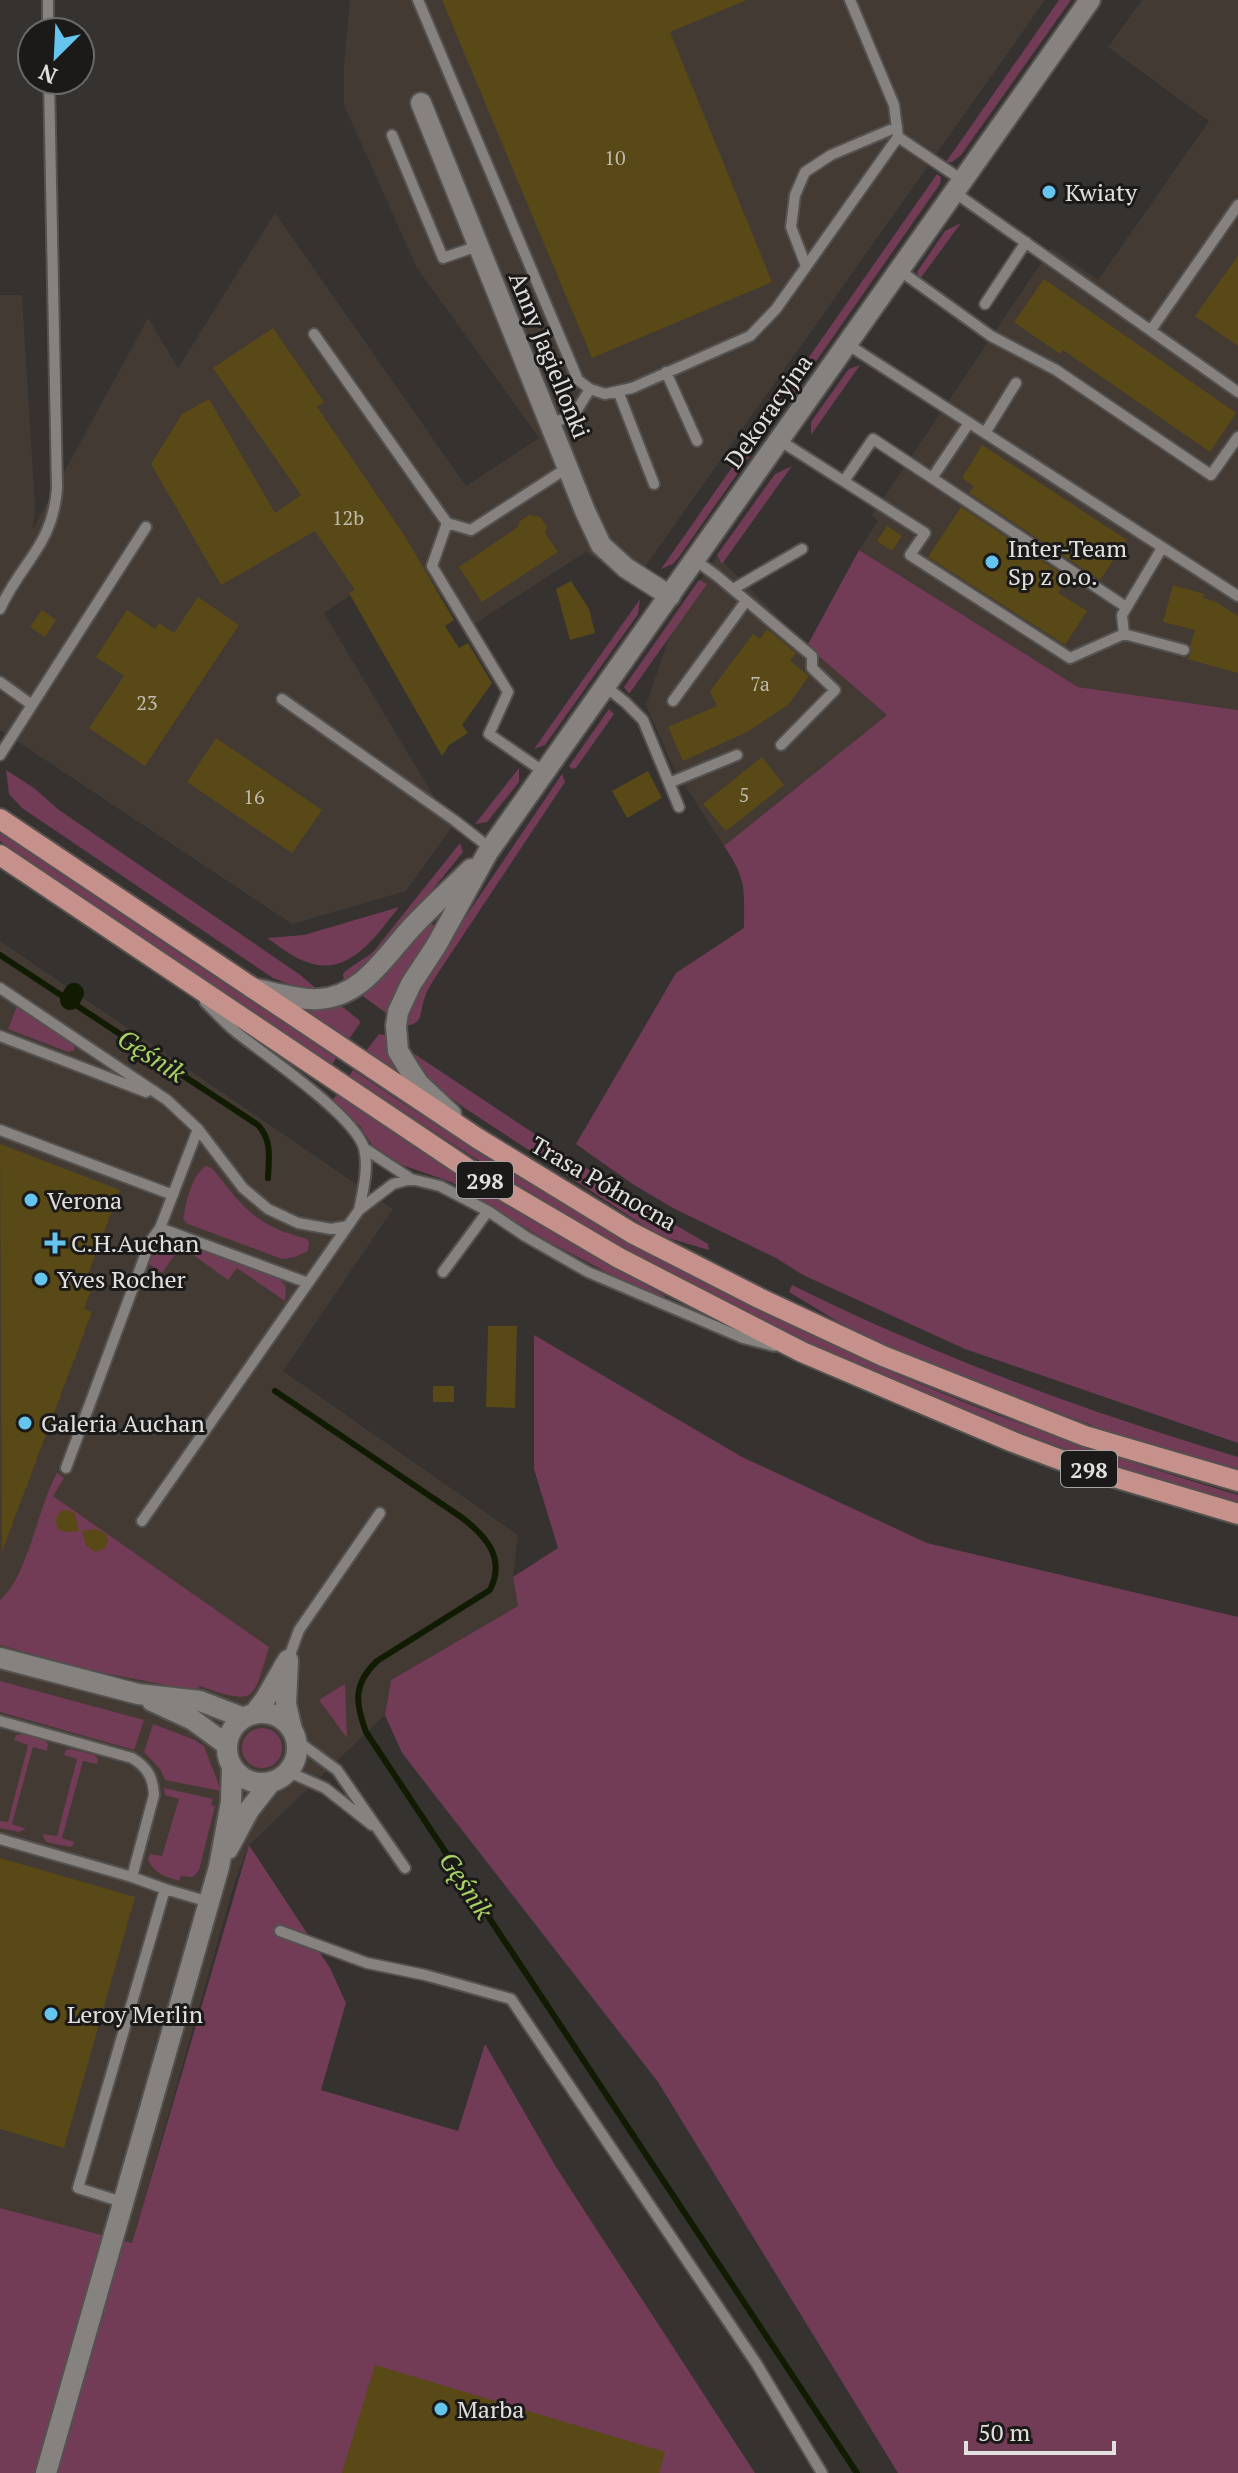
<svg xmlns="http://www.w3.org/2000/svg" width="1238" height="2473" viewBox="0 0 1238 2473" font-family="'PT Serif',serif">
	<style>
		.built { fill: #433a34 }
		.green { fill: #723b56 }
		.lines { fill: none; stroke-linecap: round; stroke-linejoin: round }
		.stream { stroke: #111b02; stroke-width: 6 }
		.canal { stroke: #111b02; stroke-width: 20 }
		.building { fill: #584917 }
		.service-casing { stroke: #54514f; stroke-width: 14 }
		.minor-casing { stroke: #54514f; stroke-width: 24 }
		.tertiary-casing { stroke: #54514f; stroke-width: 24 }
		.primary-casing { stroke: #54514f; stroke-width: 24 }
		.service { stroke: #86827f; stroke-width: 10 }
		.minor { stroke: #86827f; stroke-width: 20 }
		.tertiary { stroke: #86827f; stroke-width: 20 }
		.primary { stroke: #c7918b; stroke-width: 20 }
		.poi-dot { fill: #65c5ef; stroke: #1c1a19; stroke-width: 3 }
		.labels { text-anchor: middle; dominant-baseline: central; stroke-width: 6; stroke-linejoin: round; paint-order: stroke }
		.number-label { font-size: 20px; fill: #c0baac }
		.shield { fill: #1c1a19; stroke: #a7a5a3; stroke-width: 2 }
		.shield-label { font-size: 22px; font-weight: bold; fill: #e2e0de }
		.poi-label { font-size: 24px; fill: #e2e0de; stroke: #1c1a19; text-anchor: start }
		.street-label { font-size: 24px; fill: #e2e0de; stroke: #1c1a19 }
		.water-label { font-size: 26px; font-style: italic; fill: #a6d162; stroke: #1c1a19 }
	</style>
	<rect width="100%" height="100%" fill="#353230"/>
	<path class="built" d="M350 0H1045L633 584 586 552 465 630 412 554 324 613 452 827 406 891 292 924 0 730V295H22L35 504 33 529 148 318 178 368 275 213 466 486 539 438 417 268 344 105V65Z
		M1142 0H1238V710L1078 687 859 550 878 521 872 515 1051 248 1098 280 1209 121 1108 47Z
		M717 556 807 646 887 715 724 846 673 767 646 705 677 614Z
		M0 941 393 1209 283 1371 518 1535 513 1577 518 1606 391 1680 385 1715 249 1845 235 1881 132 2243 0 2208Z"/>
	<path class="green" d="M1059 0H1071L961 155 952 162H946Z
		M937 174 941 177 940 184 679 557 673 564 661 569Z
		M961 223 920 279 917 272 945 231Z
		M860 365 811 435V422L845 374 849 369Z
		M792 466 722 564 717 555 775 474Z
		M859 550 1078 687 1238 710V1443L965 1349 803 1275 776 1258 673 1208 634 1185 576 1144 676 973 744 928C744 888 747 880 724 846L887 715 807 646Z
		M699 580 707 584 629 694 624 687Z
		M640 599 638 614 545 745 534 749Z
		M609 709 614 714 576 768 572 769 569 766Z
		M519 768V782L487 822 475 824Z
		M6 770 34 788 59 810 299 974 319 991 296 987 273 978 22 808 9 794Z
		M562 774 565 782 438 973C434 980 427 989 425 997 419 1011 425 1024 405 1026L412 996Z
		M0 833 336 1058 332 1065 0 841Z
		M460 843 463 852 378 957 362 973 344 982 343 974C351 965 364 960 374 951Z
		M399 907C376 936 348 980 304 961 291 956 279 946 267 938L304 935Z
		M431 923 436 927 390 1016 360 994 425 924Z
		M339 1004 359 1020 360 1023 349 1039 304 1009Z
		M17 1006 73 1043 75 1050 68 1052 8 1029Z
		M379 1034 389 1036 397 1068 395 1071 366 1051Z
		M407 1049 643 1206 708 1244 709 1250 658 1235 463 1107 426 1079Z
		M353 1070C507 1174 661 1266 830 1344 961 1406 1099 1454 1238 1495V1504C1016 1441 800 1349 600 1234 514 1185 432 1131 349 1076Z
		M337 1094 531 1220 665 1296 664 1298 629 1284 549 1242 451 1182 402 1165 372 1145 360 1126 331 1102Z
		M206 1166 212 1168C232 1193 246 1215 277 1229 287 1234 298 1235 308 1240L309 1243 308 1251 295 1257 282 1259 188 1224 183 1219C186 1203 192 1174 206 1166Z
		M169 1238 279 1278 286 1287 285 1301 237 1268 228 1280 181 1246 162 1273 149 1264 159 1242Z
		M792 1285C935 1356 1085 1411 1238 1457V1473L1118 1435 955 1374 855 1332 789 1292Z
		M534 1335 742 1457 927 1543 1238 1617V2473H898L658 2082 402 1753 385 1715 391 1680 518 1606 513 1577 558 1548 534 1469Z
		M57 1473 64 1478 53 1496 269 1647C253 1701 256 1706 200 1686L197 1691 89 1670 0 1645V1600C28 1577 38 1506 57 1473Z
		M0 1681 144 1720 134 1750 0 1712Z
		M345 1684 347 1738 319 1700Z
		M153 1724 195 1740 204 1746 221 1791 165 1780 160 1769 144 1752Z
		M242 1748a20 20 0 1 1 40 0a20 20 0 1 1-40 0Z
		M25 1734 45 1740 48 1744 47 1751 33 1747 12 1824 26 1829 19 1832 0 1828V1821L8 1822 28 1745 14 1740 16 1735Z
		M71 1749 94 1755 98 1759 97 1764 83 1761 62 1838 75 1842 71 1847 46 1842 42 1834 57 1836 77 1759 64 1755 66 1750Z
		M164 1788 213 1799 211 1805 215 1806 199 1870 193 1877 181 1876 179 1881C165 1876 154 1874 148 1859L150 1854 162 1856 179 1799 165 1795Z
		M249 1845 330 1968 346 2003 321 2090 458 2131 485 2044 556 2167 755 2473H0V2208L132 2243Z"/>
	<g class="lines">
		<path class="stream" d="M0 955 258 1125C272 1140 269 1158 268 1178
			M275 1391 461 1517C486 1536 506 1558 490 1590L377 1661C353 1684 355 1702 366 1732L857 2473"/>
		<path class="canal" d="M70 1000 74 993"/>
	</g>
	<path class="building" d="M442 0H747L670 32 772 282 592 358Z
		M1238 256V346L1195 316Z
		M1044 279 1236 413 1210 452 1063 350 1060 354 1014 322Z
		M273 328 324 402 317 407 404 535 454 620 445 626 459 648 468 643 492 683 462 725 468 733 449 745 442 756 349 593 355 590 315 531 221 585 151 464 182 414 209 399 275 513 301 495 213 368Z
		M982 445 1127 540 1100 580 969 493 974 486 962 478Z
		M961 507 1068 578 1058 593 1087 611 1065 645 928 557Z
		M529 515 540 517 547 527 545 533 558 552 482 602 459 567 518 527 519 522Z
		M887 526 902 536 892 551 877 541Z
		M571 581 589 609 595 633 570 640 556 589Z
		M1173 585 1204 594 1203 598 1216 602 1238 616V673L1187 659 1191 653 1190 646 1195 630 1163 622Z
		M198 597 239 625 145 766 89 728 124 676 96 657 127 610 155 629 159 623 174 633Z
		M42 610 56 620 45 637 30 627Z
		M767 629 796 653 790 661 809 676 788 705 747 732 683 761 668 727 717 706 710 691 753 634 760 639Z
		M216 738 322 810 292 853 187 782Z
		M762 757 784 785 726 831 703 804Z
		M648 771 662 798 627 818 612 791Z
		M0 1144 120 1190 87 1277 95 1280 84 1309 92 1312 2 1552Z
		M488 1326H517L515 1408 486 1407Z
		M433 1386H454V1402H433Z
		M62 1510H69L75 1514 79 1531 65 1532 58 1529 55 1519Z
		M96 1529 106 1534 108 1541 105 1548 95 1552 86 1545 82 1531Z
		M0 1858 135 1897 64 2148 0 2129Z
		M375 2365 665 2452 659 2473H342Z"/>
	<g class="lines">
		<defs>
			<path id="service" d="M48 0V32
				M418 0 578 380 590 389 605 394 632 388 750 336 776 309 898 137 894 105 850 0
				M392 135 443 258 478 246
				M898 137 962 180
				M954 192 1238 392
				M806 266 791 227 795 195 805 172 831 155 897 127
				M899 270 991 336 1056 370 1211 475 1238 437
				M985 304 1026 242
				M1151 330 1238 205
				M314 334 447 523 471 530 567 468
				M847 344 1238 596
				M666 372 697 441
				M618 391 654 484
				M550 424 574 415 590 389
				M985 433 1016 383
				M779 440 925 533 910 555 1070 658 1124 634
				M932 478 1126 607
				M844 481 873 439 932 478 969 423
				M447 523 432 566 508 692 489 734 544 772
				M1162 548 1122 615 1124 634 1184 650
				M695 560 717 576 812 656V668L835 690 781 745
				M733 589 802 549
				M0 609C21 562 53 546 57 488L49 80
				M0 682 32 705
				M605 686 626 703 643 720 679 807
				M282 699 454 820 490 848
				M673 701 746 601
				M0 755 146 527
				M669 783 737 755
				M0 988 167 1100 198 1129 243 1188 268 1209 298 1223 331 1229 348 1226
				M205 1002C215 1012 225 1023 236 1032 265 1055 354 1115 364 1148 369 1167 363 1191 359 1210
				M0 1036 146 1092
				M0 1130 173 1195
				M364 1148 411 1179
				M160 1228 308 1283
				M443 1272 488 1211
				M66 1468 150 1242 160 1228 198 1129
				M142 1521 359 1210 393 1184 411 1179 440 1186 488 1211 525 1236 588 1272 743 1338 774 1346
				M288 1660 299 1630 380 1513
				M0 1721 132 1758C147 1767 153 1777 154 1795L132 1877
				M296 1740 337 1770 405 1868
				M289 1772 325 1788 372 1825
				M0 1839 132 1877 165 1889
				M280 1931 367 1963 425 1975 511 1999 756 2363 822 2473
				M122 2202 78 2188 165 1889 209 1902"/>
			<path id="minor" d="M421 103 585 511 601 545 626 568 670 596
				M0 1658 138 1694 200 1701 244 1718
				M288 1660 286 1704 292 1730
				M152 1701 193 1720 227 1745
				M227 1748a35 35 0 1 1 70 0a35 35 0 1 1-70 0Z
				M254 1714 266 1698 286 1663
				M228 1849 249 1810 270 1783
				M46 2473 219 1867 231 1802 232 1766"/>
			<path id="tertiary" d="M252 988C272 992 300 1001 319 999 364 996 386 954 414 925 432 906 452 888 471 869
				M451 1114 419 1084 409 1069 398 1051 396 1026 398 1012 411 984 436 946 488 852 1090 0"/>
			<path id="primary" d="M0 819 477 1138 632 1233 759 1298 883 1356 1085 1436 1238 1481
				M0 855 474 1173 619 1258 802 1352 1013 1442 1077 1466 1238 1514"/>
		</defs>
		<use href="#service" class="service-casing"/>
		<use href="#minor" class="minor-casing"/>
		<use href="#tertiary" class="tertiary-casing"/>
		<use href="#primary" class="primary-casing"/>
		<use href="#service" class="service"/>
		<use href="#minor" class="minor"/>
		<use href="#tertiary" class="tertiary"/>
		<use href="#primary" class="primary"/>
	</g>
	<g class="poi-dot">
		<circle cx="1049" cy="192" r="8"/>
		<circle cx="992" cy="562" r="8"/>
		<circle cx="31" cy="1200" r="8"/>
		<path d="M51 1231h8v8h8v8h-8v8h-8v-8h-8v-8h8z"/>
		<circle cx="41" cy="1279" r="8"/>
		<circle cx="25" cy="1423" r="8"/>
		<circle cx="51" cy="2014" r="8"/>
		<circle cx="441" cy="2409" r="8"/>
	</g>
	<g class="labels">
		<g class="number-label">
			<text x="615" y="157">10</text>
			<text x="348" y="517">12b</text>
			<text x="760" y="683">7a</text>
			<text x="147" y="702">23</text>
			<text x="744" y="794">5</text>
			<text x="254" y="796">16</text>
		</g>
		<g class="shield">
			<rect x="457" y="1162" width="56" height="36" rx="6"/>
			<rect x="1061" y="1451" width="56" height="36" rx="6"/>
		</g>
		<g class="shield-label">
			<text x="485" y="1180">298</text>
			<text x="1089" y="1469">298</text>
		</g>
		<g class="poi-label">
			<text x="1065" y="192">Kwiaty</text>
			<text x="1008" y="548">Inter-Team<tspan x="1008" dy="28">Sp z o.o.</tspan></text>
			<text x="47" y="1200">Verona</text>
			<text x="71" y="1243">C.H.Auchan</text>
			<text x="57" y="1279">Yves Rocher</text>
			<text x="41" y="1423">Galeria Auchan</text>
			<text x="67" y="2014">Leroy Merlin</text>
			<text x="457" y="2409">Marba</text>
		</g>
		<g class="street-label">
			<text transform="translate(550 355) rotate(68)">Anny Jagiellonki</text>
			<text transform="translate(768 411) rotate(-55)">Dekoracyjna</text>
			<text transform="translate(604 1183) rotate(30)">Trasa Północna</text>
		</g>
		<g class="water-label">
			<text transform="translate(152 1055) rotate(33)">Gęśnik</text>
			<text transform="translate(467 1885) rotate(56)">Gęśnik</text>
		</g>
	</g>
	<g transform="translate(56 56) rotate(204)"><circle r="38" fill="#1c1a19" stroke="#6b6968" stroke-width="2"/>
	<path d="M0-6L14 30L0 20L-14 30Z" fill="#65c5ef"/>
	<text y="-12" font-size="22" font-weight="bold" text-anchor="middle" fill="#e2e0de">N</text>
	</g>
	<path d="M966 2441v12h148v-12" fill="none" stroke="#e2e0de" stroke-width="4"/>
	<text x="978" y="2441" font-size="24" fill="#e2e0de" stroke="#1c1a19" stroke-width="6" paint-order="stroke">50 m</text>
</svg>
